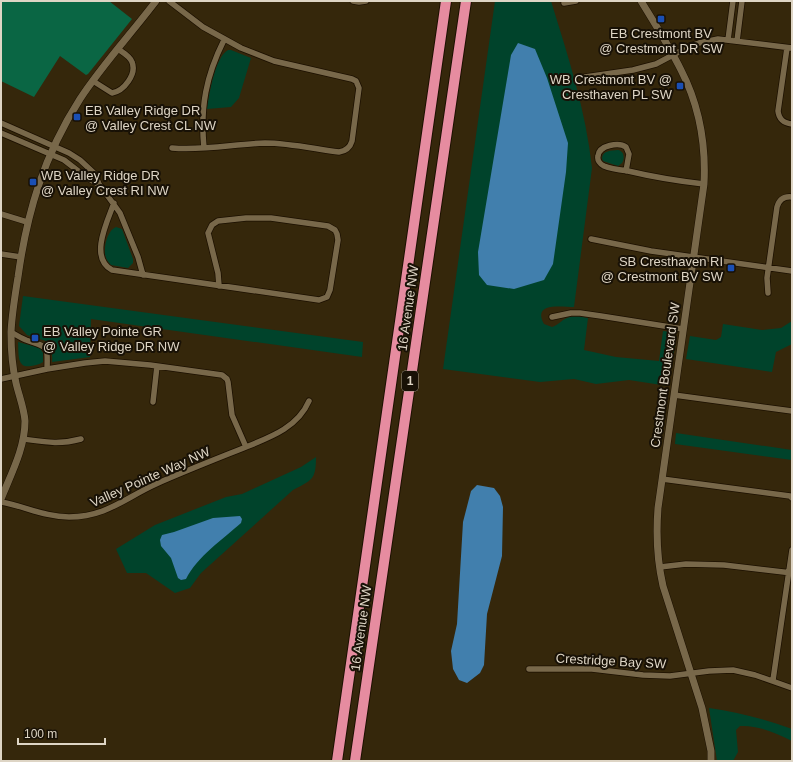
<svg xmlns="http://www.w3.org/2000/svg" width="793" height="762" viewBox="0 0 793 762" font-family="Arial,sans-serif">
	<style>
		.green { fill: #00432b }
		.forest { fill: #0a6644 }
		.water { fill: #417fad }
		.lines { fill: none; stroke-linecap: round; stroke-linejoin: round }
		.minor-casing { stroke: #1c1000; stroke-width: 7 }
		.tertiary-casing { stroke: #1c1000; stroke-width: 8 }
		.motorway-casing { stroke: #1c1000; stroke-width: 12 }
		.minor { stroke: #78684a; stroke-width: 5.5 }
		.tertiary { stroke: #78684a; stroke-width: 7 }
		.motorway { stroke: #e68ca0; stroke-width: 10 }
		.transit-dot { fill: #1a4fb4; stroke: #181106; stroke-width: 1.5 }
		.labels { text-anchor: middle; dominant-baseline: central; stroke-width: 4; stroke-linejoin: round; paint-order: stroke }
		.shield { fill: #181106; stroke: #a39a8c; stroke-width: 1 }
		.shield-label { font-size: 12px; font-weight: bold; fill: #ded5c5 }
		.poi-label { font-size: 13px; fill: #ded5c5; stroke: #181106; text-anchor: start }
		.street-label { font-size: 13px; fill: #ded5c5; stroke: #181106 }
	</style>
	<rect width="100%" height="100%" fill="#35270b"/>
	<path class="green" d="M495 1H551C568 56 586 111 592 168L574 307C561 307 532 302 544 324L552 327C559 325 563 318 570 317 576 316 583 317 588 318L584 350 616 357 659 361 663 331C670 332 675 332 676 340L668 386 629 380 596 384 574 379 540 382 443 369Z
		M228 50H231L251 58 239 98 231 107 207 109C209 95 215 57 228 50Z
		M618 150C624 151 625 158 622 163L618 166 603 161 602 158C603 150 611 151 618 150Z
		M116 227 122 229 133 259V263L128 268 111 265C108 262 105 258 105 253 104 245 108 230 116 227Z
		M23 296 363 342 362 357 91 319 90 357 52 362C53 353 51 348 46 341L27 335 19 326Z
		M792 321V344L776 352 772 372 686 359 690 336 716 340 721 337 723 324 762 330 781 328Z
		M18 342 40 348 43 353V362C39 365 35 365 31 366 16 369 19 352 18 342Z
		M676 433 792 450V460L675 444Z
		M316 457C316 480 312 480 293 490L201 573 190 588 175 593 146 573H127L116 549 155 525 226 497 242 494 301 467Z
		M709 708C738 712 764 719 792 729V741C776 733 758 725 740 726L736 730 738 752 733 761H717Z"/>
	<path class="forest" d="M1 1H109L132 19 88 74 86 75 60 56 34 97 1 81Z"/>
	<path class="water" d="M518 43 535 49 547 78 568 143 566 172 553 264 544 280 514 289 487 285 479 275 478 252 511 55Z
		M477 485 494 488 500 496 503 507 502 556 487 614 484 665 480 673 467 683 459 680 453 669 451 651 457 624 463 522 471 491Z
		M240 516 242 519 241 523C223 539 197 557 186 579L181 580 178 578 171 558 161 546 160 540 162 535 174 532 213 518Z"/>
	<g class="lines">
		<defs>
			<path id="minor" d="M169 1 203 27 241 48 274 61 352 79 356 81 359 88 352 141C350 148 346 151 339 152 315 149 289 143 265 143 234 144 203 151 172 148
				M353 1 359 2 366 1
				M564 3 576 1
				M728 40 733 1
				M737 41 742 1
				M787 48 778 111C779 120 784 123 792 124
				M585 77 633 70 656 64 690 46 699 43 718 39 792 48
				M93 81 112 93C124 91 137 74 132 62 130 56 122 52 118 49
				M1 123 69 153 80 160 94 173 99 184 120 213 138 257 143 275
				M1 133 64 160 86 177 98 184
				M204 148C200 107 206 76 224 40
				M626 171 629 154 626 147C619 142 599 145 598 156 597 160 600 164 604 166 611 169 620 170 628 171 653 177 678 181 704 184
				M114 203C107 222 89 258 112 270L319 300 327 297 330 290 338 240 337 234 335 230 328 226 271 218H246L218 221 212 225 208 233 218 273 219 286
				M1 214 27 222
				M591 239 651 251 792 271
				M1 254 21 257
				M768 293 767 278 777 207C779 200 784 196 792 197
				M552 317 571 313H580L601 316 683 329
				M11 332C16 335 21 338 26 340 48 348 48 344 47 369
				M1 379 47 369 85 363 105 361 150 365 222 375 227 379 228 382 232 415 246 447C216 459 185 471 156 484 125 498 106 517 69 517 45 517 24 506 1 502
				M674 395 792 411
				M153 402 157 366
				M23 439C45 442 59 445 81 439
				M246 447C271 437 298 427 309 401
				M662 479 790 496 792 498
				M660 567 686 564 724 565 792 573
				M529 669H592L643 675 670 676 709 671 733 670 755 675 792 688
				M773 680 792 550"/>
			<path id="tertiary" d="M641 1C655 24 669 46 681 70 699 105 706 145 704 184L658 508C656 534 657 560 663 586L702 708 711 751V761
				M1 499C11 474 25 448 25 421 24 408 19 396 16 383 12 366 11 349 11 332 12 313 15 295 18 277 27 212 44 155 80 99 103 64 131 34 156 1"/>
			<path id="motorway" d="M337 761 446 1
				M355 761 466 1"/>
		</defs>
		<use href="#minor" class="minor-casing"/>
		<use href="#tertiary" class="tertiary-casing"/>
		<use href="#motorway" class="motorway-casing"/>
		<use href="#minor" class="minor"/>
		<use href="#tertiary" class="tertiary"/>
		<use href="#motorway" class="motorway"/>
	</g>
	<g class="transit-dot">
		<rect x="657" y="15" width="8" height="8" rx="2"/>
		<rect x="676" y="82" width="8" height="8" rx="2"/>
		<rect x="73" y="113" width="8" height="8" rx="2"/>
		<rect x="29" y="178" width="8" height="8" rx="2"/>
		<rect x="727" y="264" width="8" height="8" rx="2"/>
		<rect x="31" y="334" width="8" height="8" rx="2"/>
	</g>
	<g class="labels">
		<rect class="shield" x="402" y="371" width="16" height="20" rx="3"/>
		<g class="shield-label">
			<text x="410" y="381">1</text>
		</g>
		<g class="poi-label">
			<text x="661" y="33" text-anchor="middle">EB Crestmont BV<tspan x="661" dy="15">@ Crestmont DR SW</tspan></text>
			<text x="672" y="79" text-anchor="end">WB Crestmont BV @<tspan x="672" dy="15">Cresthaven PL SW</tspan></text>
			<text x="85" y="110">EB Valley Ridge DR<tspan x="85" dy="15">@ Valley Crest CL NW</tspan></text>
			<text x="41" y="175">WB Valley Ridge DR<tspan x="41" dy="15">@ Valley Crest RI NW</tspan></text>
			<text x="723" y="261" text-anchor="end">SB Cresthaven RI<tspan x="723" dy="15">@ Crestmont BV SW</tspan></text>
			<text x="43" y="331">EB Valley Pointe GR<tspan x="43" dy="15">@ Valley Ridge DR NW</tspan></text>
		</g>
		<g class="street-label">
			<text transform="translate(408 308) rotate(-82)">16 Avenue NW</text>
			<text transform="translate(665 375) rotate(-82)">Crestmont Boulevard SW</text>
			<text transform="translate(150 477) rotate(-24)">Valley Pointe Way NW</text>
			<text transform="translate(361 628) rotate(-82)">16 Avenue NW</text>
			<text transform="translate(611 661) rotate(3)">Crestridge Bay SW</text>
		</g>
	</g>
	<rect width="793" height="762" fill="none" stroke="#ded5c5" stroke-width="4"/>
	<path d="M18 738v6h87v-6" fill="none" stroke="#ded5c5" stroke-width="2"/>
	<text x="24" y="738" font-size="12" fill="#ded5c5" stroke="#181106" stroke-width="3" paint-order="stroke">100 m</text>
</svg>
